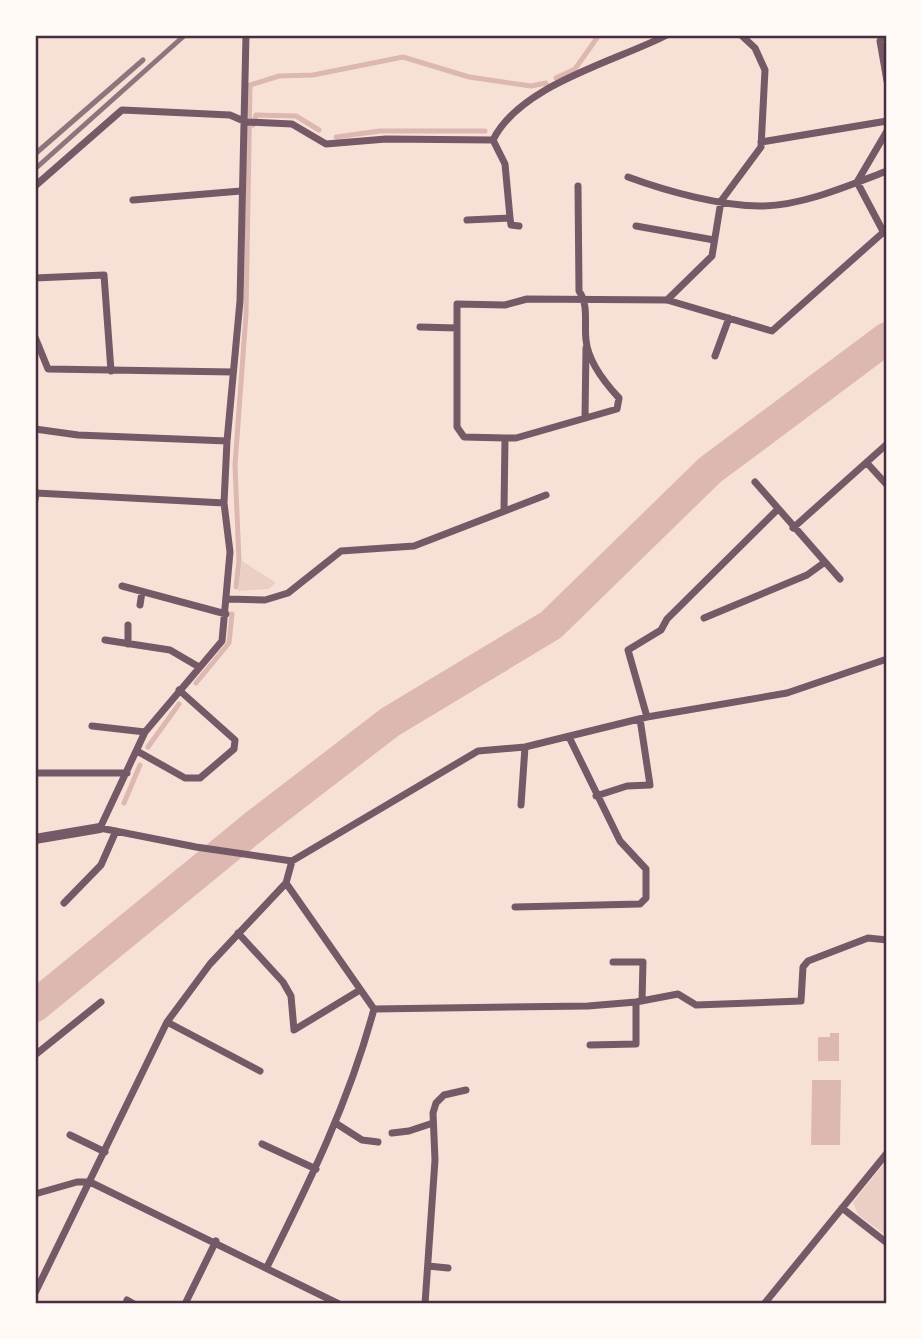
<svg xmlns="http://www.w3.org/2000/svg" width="922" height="1339" viewBox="0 0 922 1339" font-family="Quicksand,sans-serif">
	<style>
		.green { fill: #ebcfc5 }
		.water { fill: #dcb8b0 }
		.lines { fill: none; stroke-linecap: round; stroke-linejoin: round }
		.stream { stroke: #dcb8b0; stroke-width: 5 }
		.river { stroke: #dcb8b0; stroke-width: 32 }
		.minor { stroke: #755966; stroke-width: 7 }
		.tertiary { stroke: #755966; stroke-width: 10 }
		.rail { stroke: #8f747c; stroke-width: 5 }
		.neatline { fill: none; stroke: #4a2c40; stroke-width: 2.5 }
	</style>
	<rect width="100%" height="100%" fill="#f7e1d7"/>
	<path class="green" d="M242 561 275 582H276L269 589 238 591Z
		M887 1160V1236L858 1215 853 1202Z"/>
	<path class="water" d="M830 1033H839V1061H818V1037H830Z
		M812 1080H841L840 1145H811Z"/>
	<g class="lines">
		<path class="stream" d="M556 78 575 69 599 35
			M253 125 256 115 296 116 319 130
			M336 137 380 131H485
			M236 587 239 561 235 465 246 314 250 85 279 76 313 75 403 57 469 77 531 86 546 83
			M196 683 229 643 232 614
			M148 747 179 704
			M124 803 140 765"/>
		<path class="river" d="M35 1006 256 825 390 722 551 625 710 470 887 338"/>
		<path class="minor" d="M246 35 240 301 227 441 224 503 230 552 222 641 145 732 100 828 196 847 292 861 478 751 525 747 647 717 787 693 887 659
			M883 35 880 41 887 81
			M493 140C520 85 614 62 667 35
			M761 142 887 121
			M628 177C666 191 723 207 764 206 804 205 850 185 887 171
			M35 186 122 110 230 115 246 122 292 124 326 144 386 139 493 140 505 164 510 218 467 220
			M133 200 241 191
			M510 218 511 225 519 226
			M636 226 714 240
			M884 233 857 182 887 131
			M35 278 104 275 111 371
			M667 300 712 256 721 201 761 147 765 70 755 48 741 35
			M420 327 457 328
			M35 337 48 369 233 372
			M715 356 729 318
			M585 418 586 348
			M35 429 78 435 227 441
			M505 438 464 437 457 427V304L505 305 527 299 667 300 772 331 887 229
			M867 463 887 485
			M755 482 840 579
			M35 500 36 493 224 503
			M504 511 505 438H516L617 409 619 398C605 383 588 362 586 340 584 323 589 305 579 291L578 186
			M793 528 887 444
			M122 586 226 614
			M227 599 265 600 288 593 341 551 414 546 546 495
			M140 605 142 592
			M704 618 807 575 825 562
			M105 640 170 650 199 667
			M128 644V625
			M647 717 628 650 661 630 667 619 777 510
			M92 726 145 732
			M137 751 185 778H200L234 749 235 740 179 690
			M35 773H127
			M596 796 627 786 650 785 640 719
			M521 805 525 747
			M64 903 101 865 116 831
			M515 907 640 904 646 898V869L620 841 569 737
			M238 933 283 982 291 996 294 1030 360 990
			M613 962H643L642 1001
			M374 1009 588 1006 636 1002 678 994 696 1005 801 1001 803 967 808 961 868 938 887 940
			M167 1022 260 1071
			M590 1045 636 1044V1002
			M35 1055 101 1002
			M337 1124 362 1140 378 1142
			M392 1133 409 1131 433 1123
			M70 1135 105 1152
			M262 1144 316 1169
			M35 1194 77 1182H90L339 1304
			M842 1208 887 1243
			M428 1266 448 1268
			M267 1267C310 1181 349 1102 374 1009L286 883
			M35 1293 167 1022 210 964 286 883 292 861
			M127 1300 134 1304
			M185 1304 216 1241
			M425 1304 435 1160 433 1113 436 1103 444 1095 466 1090
			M764 1304 887 1153"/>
		<path class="tertiary" d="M35 839 100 828"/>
		<path class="rail" d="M35 154 143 60
			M35 169 185 35"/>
	</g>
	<rect width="922" height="1339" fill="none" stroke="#fffaf5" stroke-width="74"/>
	<rect x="37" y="37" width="848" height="1265" class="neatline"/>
</svg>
